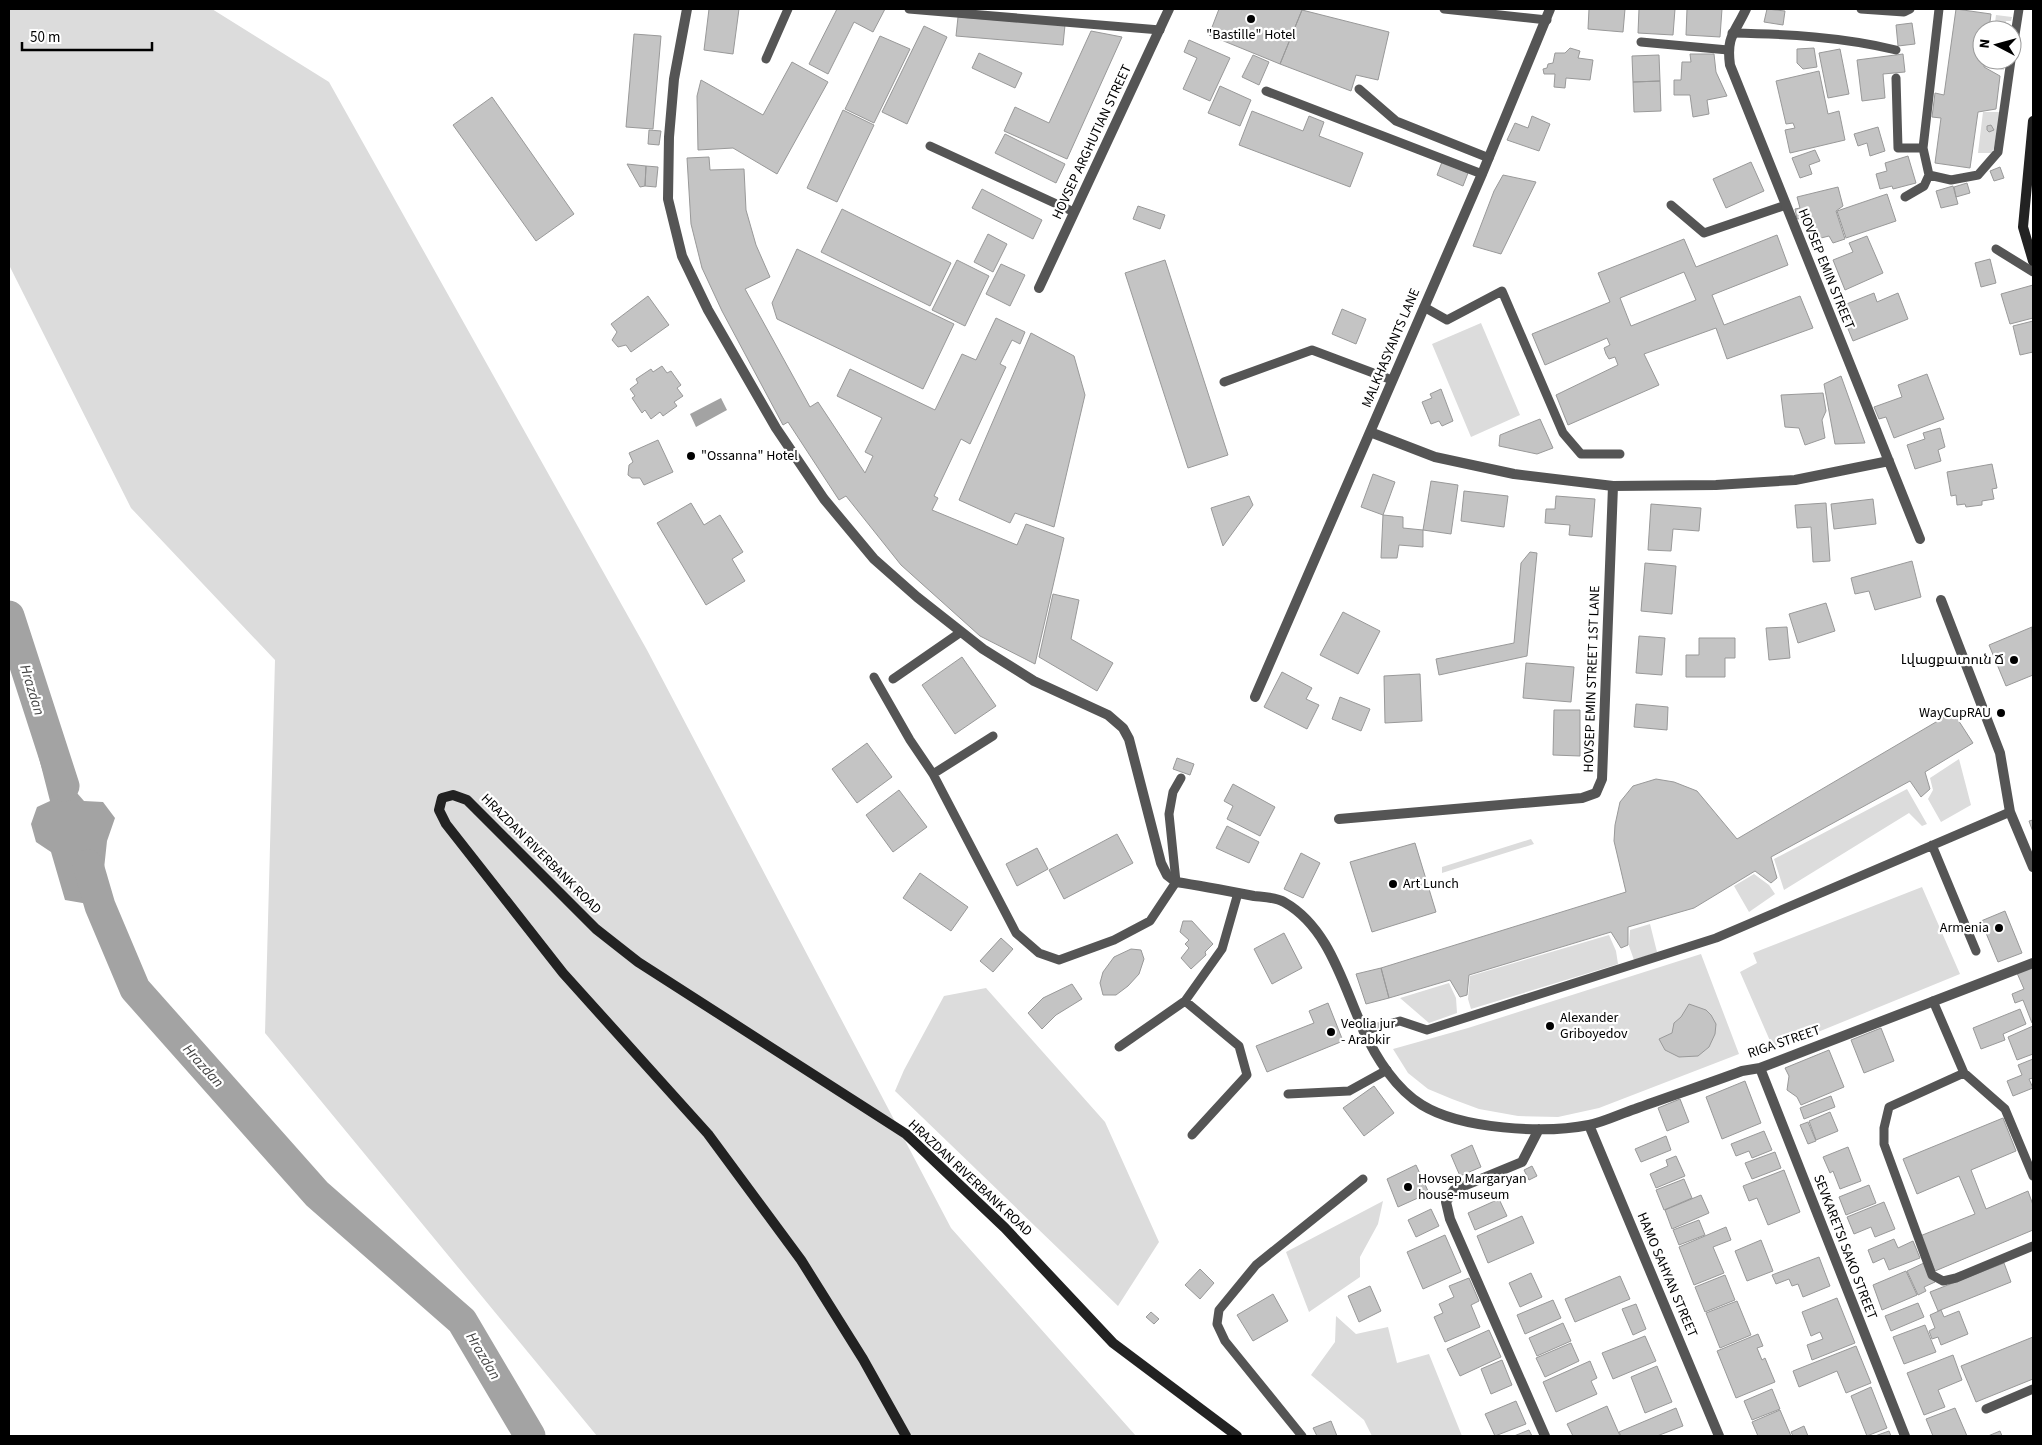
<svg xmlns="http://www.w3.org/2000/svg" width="2042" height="1445" viewBox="0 0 2042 1445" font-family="'Source Sans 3','Noto Sans Armenian',sans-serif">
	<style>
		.green { fill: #dcdcdc }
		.water { fill: #a3a3a3 }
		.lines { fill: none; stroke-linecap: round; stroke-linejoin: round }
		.river { stroke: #a3a3a3; stroke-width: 31 }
		.building { fill: #c4c4c4; stroke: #999; fill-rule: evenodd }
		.lane { stroke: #555; stroke-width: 9 }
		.street { stroke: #555; stroke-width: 10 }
		.secondary { stroke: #222; stroke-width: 10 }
		.poi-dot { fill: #000; stroke: #fff; stroke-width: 2 }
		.labels { text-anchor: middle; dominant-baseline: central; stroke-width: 4.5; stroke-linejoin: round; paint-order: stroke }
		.poi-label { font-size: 14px; fill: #000; stroke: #fff; text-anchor: start }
		.street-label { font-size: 14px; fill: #000; stroke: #fff }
		.water-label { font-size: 15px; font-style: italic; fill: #444; stroke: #fff }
	</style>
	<rect width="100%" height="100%" fill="#fff"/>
	<path class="green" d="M9 9H212L329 82 647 650 951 1228 1136 1436H597L265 1033 275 660 131 508 9 265Z
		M1996 15 2012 17 2011 21H2006V24L2010 25V30H1994Z
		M1990 60H2005L2004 70 1989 67Z
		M1983 112H2000L1994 148 1991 153H1978Z
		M1481 323 1520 415 1471 437 1432 344Z
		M1959 759 1971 805 1941 822 1928 799 1933 790 1930 778Z
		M1907 789 1927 824 1922 826 1909 813 1784 890 1774 859Z
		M1531 839 1534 844 1442 873V867Z
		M1754 874 1769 885 1775 894 1749 912 1734 886Z
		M1922 887 1960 974 1774 1050 1740 972 1757 963 1753 953Z
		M1650 924 1657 952 1634 960 1629 946 1630 930Z
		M1609 935 1616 951 1618 964 1471 1009 1468 999 1470 976Z
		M1701 954 1739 1054 1599 1108 1558 1117 1518 1116 1479 1109 1452 1099 1428 1089 1408 1073 1393 1049 1468 1028Z
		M1449 983 1456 998 1457 1013 1429 1023 1400 998Z
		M986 988 1105 1122 1159 1242 1118 1306 895 1091 904 1070 944 996Z
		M1383 1201 1378 1224 1360 1257V1277L1309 1312 1286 1252Z
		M1336 1316 1356 1334 1388 1327 1397 1363 1429 1354 1462 1436H1372L1364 1420 1311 1375 1335 1342Z"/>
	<path class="water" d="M721 398 727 410 696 427 690 414Z
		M51 745H66L77 793 84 801 103 802 115 818 107 841 100 906 65 900 51 852 36 842 31 824 37 807 50 801 38 754Z"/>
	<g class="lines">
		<path class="river" d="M9 616 64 786
			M88 865 100 906 135 989 317 1194 462 1321 530 1436"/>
	</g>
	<path class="building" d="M709 9H739L733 54 704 50Z
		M837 9H885L873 32 854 22 828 74 809 64Z
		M1219 9H1299L1302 10 1280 64 1209 35Z
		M1589 9H1625L1623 32 1588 29Z
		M1639 9H1675L1673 35 1638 33Z
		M1687 9H1722L1720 37 1686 35Z
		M1767 9 1785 11 1783 25 1764 22Z
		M1956 9 1991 14 1989 30H1982V60H1985L1984 67 2000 76 1996 109 1978 112 1970 168 1935 163 1941 118 1932 117 1935 93 1944 95Z
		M1302 10 1389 32 1378 80 1356 75 1351 91 1280 64Z
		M958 17 1065 25 1063 45 956 36Z
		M1912 23 1915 44 1898 46 1896 25Z
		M924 26 947 37 907 124 882 112Z
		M1091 31 1122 37 1067 159 1004 131 1015 107 1049 123Z
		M634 34 661 36 653 129 626 127Z
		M880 36 910 49 874 123 845 109Z
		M1189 40 1230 58 1210 101 1183 89 1197 58 1184 52Z
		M1570 48 1580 51 1578 58 1593 60 1590 80 1566 78 1565 88 1554 87 1555 74H1544L1543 69 1547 68 1548 64 1553 63 1555 53H1565Z
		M1814 48 1817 67 1803 69 1797 63V49Z
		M1840 49 1849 94 1828 98 1819 53Z
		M979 53 1022 73 1015 88 972 68Z
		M1690 54H1714L1716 72 1727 96 1707 100 1709 114 1693 117 1690 95H1674V80H1681L1682 62H1691Z
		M1903 54 1905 72 1883 74 1885 98 1862 101 1857 60Z
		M1253 55 1269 62 1259 85 1242 77Z
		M1659 55 1660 81 1633 82 1632 56Z
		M792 62 828 82 777 174 733 148 698 150 697 96 701 80 763 115Z
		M1819 71 1828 114 1839 111 1845 140 1790 153 1785 130 1795 128 1793 123 1786 124 1776 81Z
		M1660 81 1661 111 1634 112 1633 82Z
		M1220 86 1251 100 1240 126 1208 113Z
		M492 97 574 214 536 241 453 125Z
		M843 110 874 125 837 202 807 188Z
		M1252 111 1303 131 1309 116 1324 122 1319 136 1363 153 1350 187 1239 145Z
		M1532 116 1550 124 1539 151 1507 140 1515 123 1528 128Z
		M1991 125 1994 130 1989 132 1987 130V126Z
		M1878 127 1885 151 1870 156 1867 143 1858 146 1854 134Z
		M649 130 661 131 659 145 648 144Z
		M1005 134 1065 164 1056 183 995 153Z
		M1815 150 1820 161 1809 165 1812 174 1800 178 1792 158Z
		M1908 156 1916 183 1893 189 1892 186 1880 189 1876 174 1887 171 1885 163Z
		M709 157 710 170 744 169 746 210 756 245 770 277 745 289 810 407 818 402 865 473 873 456 865 452 882 418 837 396 850 369 935 410 962 354 976 360 996 318 1025 332 1020 344 1012 340 1000 364 1006 367 970 444 961 439 934 496 938 498 932 510 1017 545 1026 524 1064 538 1035 664 980 636 901 565 846 496 839 500 788 422 783 425 722 311 702 268 691 224 687 158Z
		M1442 162 1468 173 1463 186 1437 175Z
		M1751 162 1764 191 1726 208 1713 179Z
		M627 164 646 166 645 186 640 187Z
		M646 166 658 167 656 187 645 186Z
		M2000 167 2004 178 1994 181 1990 171Z
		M1503 175 1536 182 1501 254 1473 246 1494 191Z
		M1967 183 1970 193 1956 197 1954 187Z
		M1953 186 1958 204 1941 208 1936 191Z
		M1838 187 1843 206 1836 211 1845 239 1833 243 1829 236 1809 241 1804 218 1797 219 1795 209 1800 208 1797 197Z
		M982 189 1042 220 1033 239 972 208Z
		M1887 194 1896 221 1846 238 1837 211Z
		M1138 206 1165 215 1160 229 1133 219Z
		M842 209 951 263 930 306 821 252Z
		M988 234 1007 244 993 272 974 262Z
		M1777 235 1788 265 1712 295 1724 325 1800 296 1813 328 1727 359 1716 328 1644 354 1659 385 1568 425 1556 395 1618 365 1615 357 1609 359 1606 354 1604 348 1610 345 1607 338 1545 365 1532 334 1610 302 1598 273 1684 239 1696 267ZM1684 272 1696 300 1631 326 1620 298Z
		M1867 236 1883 273 1845 290 1833 260 1853 252 1849 243Z
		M797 249 954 324 923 389 777 319 772 303Z
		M1990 259 1996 283 1981 287 1975 263Z
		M957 260 989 276 965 326 932 310Z
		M1165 260 1228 455 1188 468 1125 273Z
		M1001 264 1025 275 1010 306 986 294Z
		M2033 285V318L2010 324 2001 294Z
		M1874 293 1877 302 1898 293 1908 319 1853 341 1839 307Z
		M648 296 669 325 631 352 626 345 618 347 612 340 617 332 611 324Z
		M1342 309 1366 319 1356 344 1332 334Z
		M2033 321V352L2020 355 2013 326Z
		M1031 333 1074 356 1085 395 1054 527 1015 513 1010 523 959 500Z
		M662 366 667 373 671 371 681 385 677 388 683 396 674 402 677 406 663 416 660 412 651 419 645 410 642 413 632 398 635 396 630 389 638 383 636 379 651 369 653 372Z
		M1927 374 1944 419 1894 438 1886 417 1879 419 1874 407 1902 397 1898 385Z
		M1841 376 1865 443 1835 444 1824 384Z
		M1441 389 1453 421 1442 426 1439 421 1431 424 1422 402 1432 398 1430 394Z
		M1823 393 1826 411 1822 420 1825 438 1805 445 1799 428 1785 427 1781 395Z
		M1540 419 1553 448 1537 454 1499 446 1500 435Z
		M1940 428 1945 447 1938 450 1941 461 1915 469 1907 445 1925 439 1923 433Z
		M658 440 673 472 644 485 640 478H632L628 475 629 465 633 462 629 453Z
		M1992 464 1997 488 1992 489 1994 499 1982 501V505L1966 507 1965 504 1957 505 1956 495 1951 496 1947 472Z
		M1373 474 1395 482 1383 515 1361 507Z
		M1431 481 1458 485 1451 534 1423 530Z
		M1464 491 1508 496 1504 527 1461 521Z
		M1249 496 1253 505 1223 546 1211 508Z
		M1556 496 1595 499 1592 537 1569 535 1570 525 1545 523 1546 509H1555Z
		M1873 499 1876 524 1834 529 1831 504Z
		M691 503 704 525 720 515 743 552 732 559 745 581 706 605 657 523Z
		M1826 503 1830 561 1813 562 1811 527 1797 528 1795 505Z
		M1651 504 1701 508 1699 531 1673 529 1671 551 1648 550Z
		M1383 515 1403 517V528L1423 530V547L1399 545 1397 558H1381Z
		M1530 552 1537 553 1527 656 1439 675 1436 659 1514 643 1521 563Z
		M1912 561 1921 597 1875 610 1869 591 1855 594 1851 578Z
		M1645 563 1676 566 1672 614 1641 611Z
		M1053 594 1079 600 1071 639 1113 663 1097 691 1039 657Z
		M1826 603 1835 631 1798 643 1789 614Z
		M1343 612 1380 631 1358 674 1320 655Z
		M1787 627 1790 658 1769 660 1766 628Z
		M2032 627 2033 675 2006 686 1989 645Z
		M1639 636 1665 638 1662 675 1636 673Z
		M1699 638H1735V658H1725V677H1686V655H1699Z
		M962 657 996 706 955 734 922 685Z
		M1526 663 1574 667 1571 702 1523 698Z
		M1282 672 1312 688 1306 699 1319 705 1307 729 1264 707Z
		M1420 674 1422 721 1385 723 1384 676Z
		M1340 697 1370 709 1361 731 1332 719Z
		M1636 704 1668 707 1667 730 1634 727Z
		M1554 710H1580V756L1553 755Z
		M1953 712 1973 743 1925 772 1930 789 1921 797 1910 781 1771 857 1777 878 1771 883 1755 871 1694 908 1628 927V945L1621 948 1611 932 1469 975 1467 995 1460 997 1450 980 1389 998 1381 968 1626 892 1614 841 1615 825 1620 802 1633 786 1656 779 1674 782 1697 791 1737 839Z
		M867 743 892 777 857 803 832 769Z
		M1177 758 1194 764 1190 775 1173 769Z
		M1233 784 1275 807 1260 836 1227 819 1233 806 1224 801Z
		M899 790 927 827 893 852 866 815Z
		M2033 820V832L2029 821Z
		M1227 826 1259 842 1249 863 1216 848Z
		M1117 834 1133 863 1064 899 1049 870Z
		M1415 843 1436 912 1372 932 1350 862Z
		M1037 848 1048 869 1017 886 1006 864Z
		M1301 853 1320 863 1303 898 1284 889Z
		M920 873 968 907 951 931 903 898Z
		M2005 911 2022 953 1998 962 1981 921Z
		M1183 921H1192L1213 944 1205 952 1206 955 1191 969 1181 958 1189 948 1185 944 1189 940 1180 932Z
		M1284 933 1302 968 1272 984 1254 949Z
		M1001 938 1013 949 993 972 980 961Z
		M1131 949 1141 950 1144 959 1139 974 1128 986 1116 995H1103L1100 983 1103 972 1114 957Z
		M2033 966V1022L2032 1023 2023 1000 2015 1003 2012 994 2024 989 2017 973Z
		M1381 968 1389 998 1366 1004 1356 974Z
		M1072 984 1082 999 1056 1015 1042 1029 1028 1013 1043 998Z
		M1328 1003 1343 1041 1267 1072 1256 1046 1314 1023 1309 1011Z
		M1689 1004 1706 1010 1711 1015 1716 1024 1715 1034 1709 1047 1698 1056 1679 1057 1665 1050 1659 1039 1672 1033 1674 1023 1681 1017Z
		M2020 1009 2026 1024 2003 1034 2005 1040 1981 1049 1973 1028Z
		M2033 1026V1054L2017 1060 2008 1037Z
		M1881 1028 1894 1061 1864 1073 1851 1040Z
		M1829 1050 1844 1087 1801 1105 1797 1097 1787 1090 1789 1076 1785 1068Z
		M2033 1059V1078L2029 1079 2033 1088 2013 1096 2007 1081 2022 1075 2018 1065Z
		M1745 1081 1761 1123 1722 1139 1706 1097Z
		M1374 1086 1394 1113 1364 1136 1343 1108Z
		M1831 1096 1835 1107 1804 1119 1800 1108Z
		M1680 1099 1689 1122 1667 1131 1658 1108Z
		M1830 1112 1838 1131 1816 1140 1809 1121Z
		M2003 1118 2016 1151 1971 1170 1986 1209 2028 1191 2033 1205V1230L1935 1271 1920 1236 1975 1214 1959 1176 1917 1194 1903 1159Z
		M1808 1122 1816 1141 1808 1144 1800 1125Z
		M1764 1131 1772 1150 1752 1158 1749 1151 1736 1156 1731 1144Z
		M1666 1136 1671 1150 1641 1162 1635 1149Z
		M1472 1145 1481 1167 1460 1176 1451 1155Z
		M1848 1147 1861 1181 1840 1189 1833 1171 1830 1173 1823 1157Z
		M1775 1152 1781 1168 1752 1179 1745 1163Z
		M1676 1156 1685 1176 1656 1188 1650 1174 1668 1166 1666 1160Z
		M1416 1165 1429 1193 1398 1207 1387 1179Z
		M1532 1166 1537 1176 1529 1180 1524 1170Z
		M1784 1170 1800 1212 1768 1225 1757 1198 1749 1201 1743 1186Z
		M1684 1179 1692 1198 1664 1210 1656 1190Z
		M1869 1185 1876 1203 1846 1215 1839 1197Z
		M1701 1195 1709 1213 1672 1229 1665 1210Z
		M1499 1199 1507 1216 1475 1230 1468 1213Z
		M1884 1202 1895 1229 1875 1237 1871 1227 1854 1234 1847 1217Z
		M1431 1209 1439 1226 1416 1237 1408 1220Z
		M1522 1216 1534 1243 1488 1263 1477 1236Z
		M1699 1220 1705 1235 1679 1245 1673 1230Z
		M1726 1227 1731 1240 1713 1247 1724 1273 1694 1285 1679 1247Z
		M1445 1235 1461 1272 1423 1289 1407 1252Z
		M1894 1239 1898 1248 1913 1241 1920 1258 1889 1270 1884 1258 1873 1263 1868 1250Z
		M1761 1240 1773 1271 1747 1281 1735 1251Z
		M1819 1257 1830 1286 1803 1297 1798 1284 1792 1286 1789 1279 1776 1284 1772 1275Z
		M1926 1262 1935 1282 1924 1287 1926 1291 1918 1295 1907 1271Z
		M2004 1263 2011 1282 1938 1311 1930 1292Z
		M1200 1269 1214 1283 1200 1299 1185 1285Z
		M1906 1271 1917 1295 1882 1310 1873 1285Z
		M1531 1273 1542 1297 1520 1307 1509 1283Z
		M1725 1275 1735 1300 1705 1312 1695 1287Z
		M1620 1276 1630 1299 1575 1322 1565 1299Z
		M1469 1278 1479 1301 1471 1305 1480 1327 1445 1342 1434 1317 1443 1313 1439 1304 1454 1297 1449 1286Z
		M1370 1286 1381 1311 1359 1322 1348 1296Z
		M1273 1294 1288 1321 1253 1341 1237 1315Z
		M1837 1298 1855 1343 1812 1360 1807 1345 1823 1339 1820 1332 1811 1336 1802 1312Z
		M1553 1300 1561 1318 1525 1334 1517 1315Z
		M1737 1301 1751 1335 1720 1348 1706 1313Z
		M1918 1303 1924 1317 1891 1331 1885 1316Z
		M1636 1304 1646 1329 1633 1335 1622 1309Z
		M1941 1310 1944 1317 1959 1311 1968 1334 1941 1345 1938 1337 1932 1339 1929 1331 1935 1328 1930 1315Z
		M1151 1312 1159 1319 1154 1324 1146 1317Z
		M1563 1323 1571 1341 1537 1356 1529 1338Z
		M1925 1325 1936 1352 1904 1364 1893 1337Z
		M1489 1330 1501 1357 1460 1376 1447 1349Z
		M1758 1334 1763 1346 1757 1348 1762 1360 1765 1358 1775 1382 1736 1398 1717 1351Z
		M1645 1336 1656 1361 1613 1379 1602 1353Z
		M2033 1337V1379L1976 1402 1961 1366Z
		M1571 1343 1579 1361 1545 1377 1536 1358Z
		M1856 1346 1871 1383 1846 1393 1837 1371 1799 1387 1793 1371Z
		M1953 1355 1962 1380 1938 1390 1945 1407 1924 1415 1907 1373Z
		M1502 1360 1512 1385 1491 1394 1481 1369Z
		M1590 1361 1597 1378 1591 1381 1597 1394 1556 1412 1543 1382Z
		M1657 1366 1672 1402 1645 1413 1631 1377Z
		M1871 1387 1887 1428 1867 1436 1851 1396Z
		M1772 1389 1780 1409 1752 1420 1744 1401Z
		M1516 1401 1526 1424 1495 1436 1485 1414Z
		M1607 1406 1620 1436H1573L1567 1424Z
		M1676 1408 1683 1426 1657 1436H1621L1619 1432Z
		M1955 1408 1967 1436H1933L1926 1419Z
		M1780 1410 1791 1436H1758L1752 1422Z
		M1331 1421 1337 1436H1317L1313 1428Z
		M1804 1426 1808 1436H1793L1791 1432Z
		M1529 1430 1532 1436H1514Z
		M1889 1431 1891 1436H1875Z
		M2000 1431 2002 1436H1988Z"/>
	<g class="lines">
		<path class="lane" d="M909 9 1160 30
			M1444 9 1547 20
			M1861 9 1904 12 1910 9
			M1939 9 1923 148 1929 175 1951 180 1978 175 1998 152 2011 60
			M1732 33C1786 34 1843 37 1896 50
			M1641 42 1728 50
			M2012 54 2019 9
			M766 59 788 9
			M1896 78 1898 148H1923
			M1359 89 1396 121 1489 158
			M1266 91 1482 174
			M930 146 1074 212
			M1905 197 1924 186 1929 175
			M1671 205 1704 233 1786 205
			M1996 249 2033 272
			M1424 307 1447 320 1502 291 1563 433 1581 454H1620
			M1224 382 1312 350 1392 380
			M874 677 910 740 933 774 1016 933 1039 953 1059 960 1114 940 1150 921 1176 882 1169 814 1173 792 1181 778
			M893 679 961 632
			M933 774 993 736
			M1932 845 1976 951
			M1185 1001 1239 1046 1247 1075 1192 1135
			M1933 1001 1964 1073 2005 1109 2033 1176
			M1363 1031 1400 1021 1427 1030 1716 938 2010 812
			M1119 1047 1185 1001 1222 949 1238 893
			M1964 1073 1889 1107 1884 1128V1144L1932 1275 1943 1281 1956 1278 2033 1246
			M1288 1094 1349 1091 1387 1070
			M1986 1409 2033 1389
			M1302 1436 1225 1341 1217 1324 1219 1310 1256 1265 1363 1179"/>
		<path class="street" d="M687 9 674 79 669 137 668 199 682 256 708 310 776 428 824 499 874 559 917 597 983 649 1034 681 1108 715 1123 728 1129 739 1161 863 1167 875 1176 882C1202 886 1228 891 1254 896 1263 897 1276 897 1284 902 1330 928 1343 986 1364 1031 1376 1058 1396 1089 1422 1105 1461 1129 1544 1134 1589 1125 1604 1122 1620 1114 1635 1109 1671 1096 1707 1084 1742 1071L1760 1068 2033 963
			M1746 9C1735 33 1726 36 1730 65L1920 539
			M1039 288 1169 9
			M1370 432 1435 457 1514 474 1613 486 1716 485 1795 480 1889 461
			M1941 600 2000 753 2010 812 2033 867
			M1255 697 1482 174 1550 9
			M1339 819 1582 798 1596 793 1602 779 1613 486
			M1760 1068 1905 1436
			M1589 1125 1719 1436
			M1539 1129 1522 1162 1454 1190 1446 1202 1450 1219 1545 1436"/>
		<path class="secondary" d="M2033 121 2023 227 2033 261
			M906 1436 863 1359 801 1260 708 1134 563 973 446 824 439 810 442 798 453 795 467 800 596 929 638 962 906 1134 1005 1228 1113 1343 1237 1436"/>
	</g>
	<g class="poi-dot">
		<circle cx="1251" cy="19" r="5"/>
		<circle cx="691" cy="456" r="5"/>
		<circle cx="2014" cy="660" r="5"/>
		<circle cx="2001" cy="713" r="5"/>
		<circle cx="1393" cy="884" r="5"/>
		<circle cx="1999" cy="928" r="5"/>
		<circle cx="1550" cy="1026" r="5"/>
		<circle cx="1331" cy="1032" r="5"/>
		<circle cx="1408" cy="1187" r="5"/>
	</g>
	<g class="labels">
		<g class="poi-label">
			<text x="1251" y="35" text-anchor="middle">"Bastille" Hotel</text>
			<text x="701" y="456">"Ossanna" Hotel</text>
			<text x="2004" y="660" text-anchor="end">Լվացքատուն Ճ</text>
			<text x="1991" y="713" text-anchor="end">WayCupRAU</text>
			<text x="1403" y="884">Art Lunch</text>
			<text x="1989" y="928" text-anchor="end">Armenia</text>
			<text x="1560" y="1018">Alexander<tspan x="1560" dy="16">Griboyedov</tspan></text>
			<text x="1341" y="1024">Veolia jur<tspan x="1341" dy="16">- Arabkir</tspan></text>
			<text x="1418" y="1179">Hovsep Margaryan<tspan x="1418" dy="16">house-museum</tspan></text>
		</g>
		<g class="street-label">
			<text transform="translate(1092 142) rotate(-65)">HOVSEP ARGHUTIAN STREET</text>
			<text transform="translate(1826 269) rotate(68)">HOVSEP EMIN STREET</text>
			<text transform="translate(1391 348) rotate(-67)">MALKHASYANTS LANE</text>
			<text transform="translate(1592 679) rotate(-88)">HOVSEP EMIN STREET 1ST LANE</text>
			<text transform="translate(541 854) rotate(45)">HRAZDAN RIVERBANK ROAD</text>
			<text transform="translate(1784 1042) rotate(-19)">RIGA STREET</text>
			<text transform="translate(970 1178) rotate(43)">HRAZDAN RIVERBANK ROAD</text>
			<text transform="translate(1845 1247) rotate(69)">SEVKARETSI SAKO STREET</text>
			<text transform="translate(1667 1275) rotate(67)">HAMO SAHYAN STREET</text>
		</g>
		<g class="water-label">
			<text transform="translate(32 690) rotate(73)">Hrazdan</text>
			<text transform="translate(203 1066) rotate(48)">Hrazdan</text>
			<text transform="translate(483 1356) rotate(59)">Hrazdan</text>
		</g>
	</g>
	<rect width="2042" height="1445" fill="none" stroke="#000000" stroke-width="20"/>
	<g transform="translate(1997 45) rotate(276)"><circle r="24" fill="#ffffff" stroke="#999999"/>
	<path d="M0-4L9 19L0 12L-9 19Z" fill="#000000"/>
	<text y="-8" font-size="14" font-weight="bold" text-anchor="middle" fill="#000000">N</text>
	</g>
	<path d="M22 42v8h130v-8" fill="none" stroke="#000000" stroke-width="2.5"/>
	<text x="30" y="42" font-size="15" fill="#000000" stroke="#ffffff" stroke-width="4" paint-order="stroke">50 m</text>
</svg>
